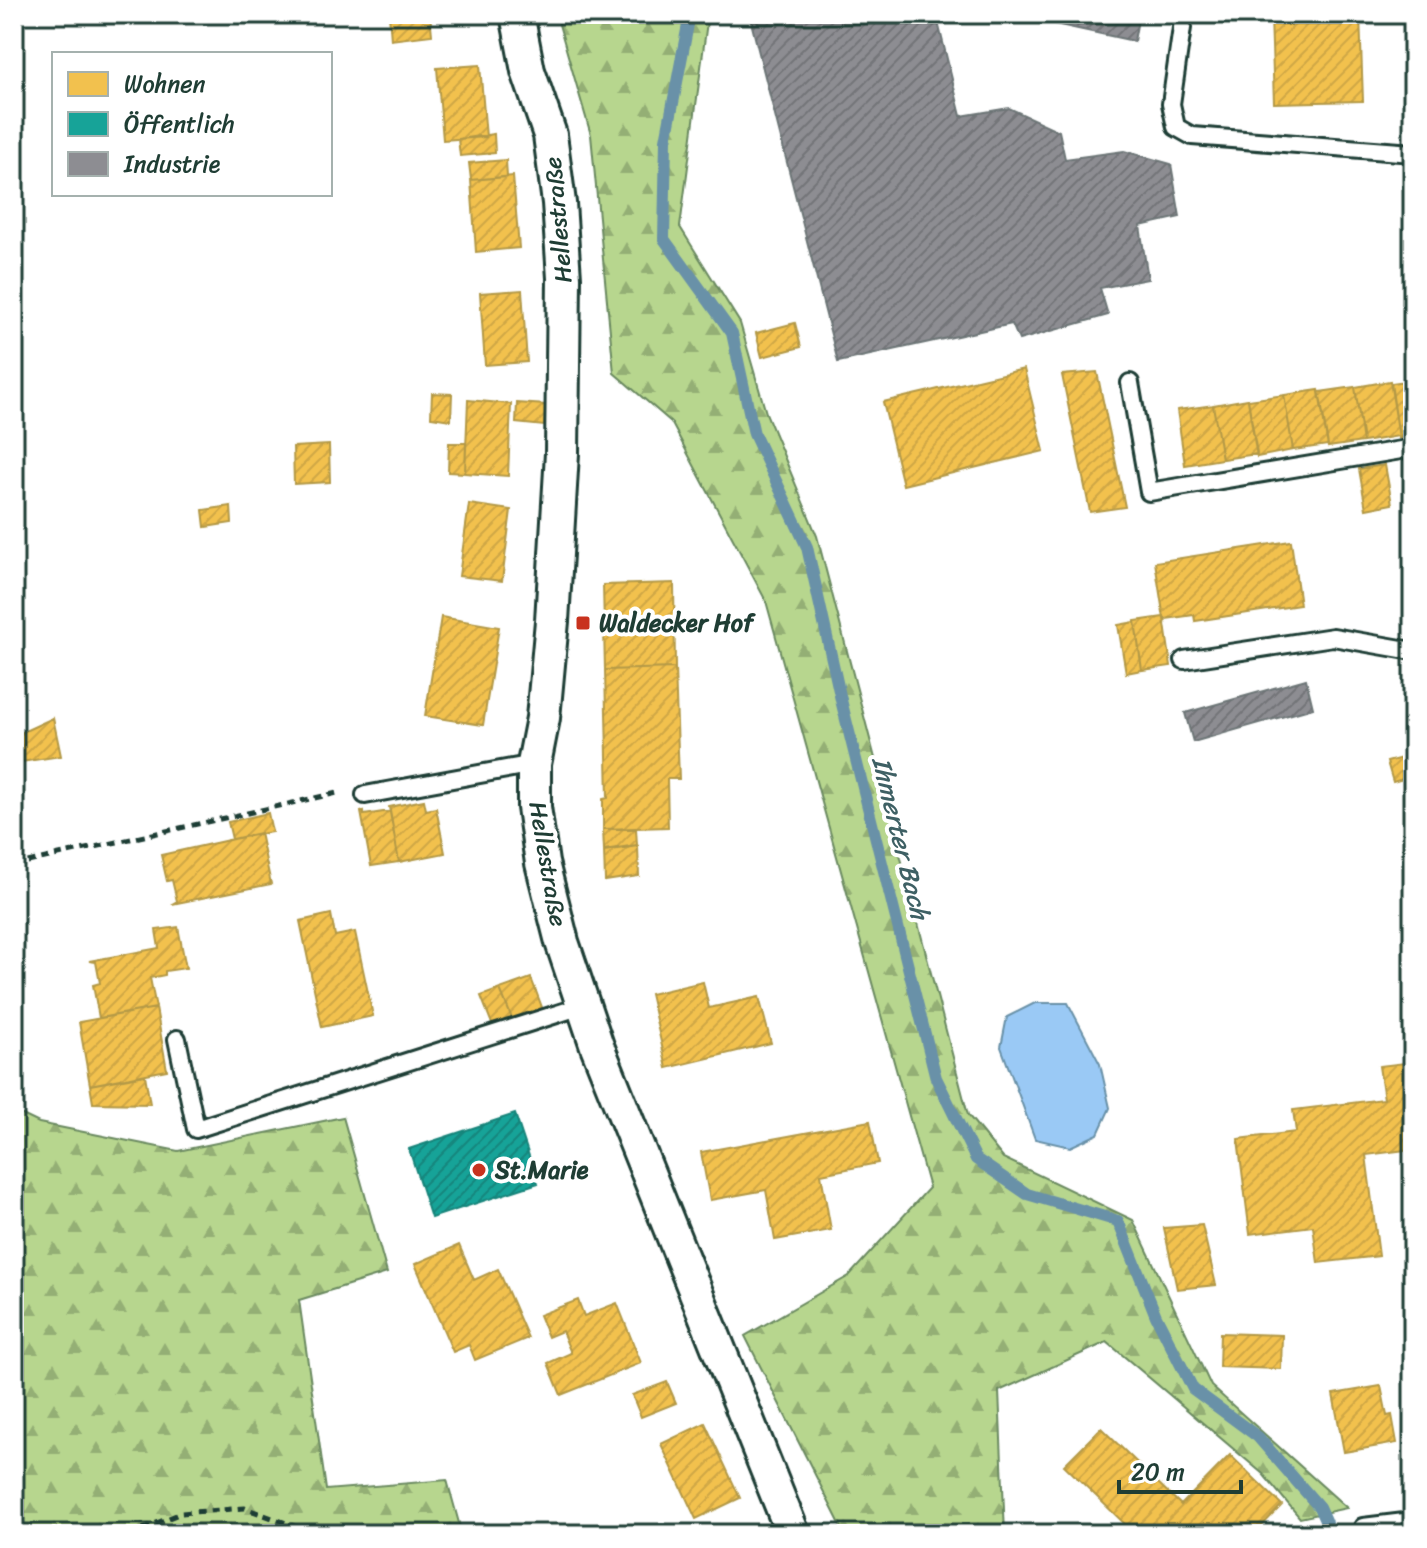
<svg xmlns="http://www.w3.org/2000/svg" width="1427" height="1548" viewBox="0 0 1427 1548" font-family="Sriracha,sans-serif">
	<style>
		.forest { fill: url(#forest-firs); stroke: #6b8a61; stroke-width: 2 }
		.water { fill: #9ac9f5; stroke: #6991a8; stroke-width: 2 }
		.homes { fill: url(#homes-hatch); stroke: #b39946; stroke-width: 2 }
		.public { fill: url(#public-hatch); stroke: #19847a; stroke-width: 2 }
		.industry { fill: url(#industry-hatch); stroke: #6c7576; stroke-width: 2 }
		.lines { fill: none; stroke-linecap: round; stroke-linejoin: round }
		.stream { stroke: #6991a8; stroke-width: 12 }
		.service-casing { stroke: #1f3d34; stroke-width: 22 }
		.minor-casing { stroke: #1f3d34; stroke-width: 38 }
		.path { stroke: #1f3d34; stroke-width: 5; stroke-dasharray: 8 6; stroke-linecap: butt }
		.service { stroke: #fff; stroke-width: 16 }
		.minor { stroke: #fff; stroke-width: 32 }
		.poi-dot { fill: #c8321e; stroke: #fff; stroke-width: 3 }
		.labels { text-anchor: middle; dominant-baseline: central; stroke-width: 8; stroke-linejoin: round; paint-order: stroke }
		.street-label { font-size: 24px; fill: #1f3d34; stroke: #fff }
		.poi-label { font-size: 24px; font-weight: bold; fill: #1f3d34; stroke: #fff; text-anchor: start }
		.water-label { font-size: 26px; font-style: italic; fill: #3e6064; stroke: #fff }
	</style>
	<defs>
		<pattern id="forest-firs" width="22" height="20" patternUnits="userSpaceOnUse" patternTransform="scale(2)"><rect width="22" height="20" fill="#b7d68e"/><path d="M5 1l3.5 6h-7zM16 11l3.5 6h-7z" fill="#94af75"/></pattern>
		<pattern id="homes-hatch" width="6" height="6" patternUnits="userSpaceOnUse" patternTransform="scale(2)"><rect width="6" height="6" fill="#f2c14e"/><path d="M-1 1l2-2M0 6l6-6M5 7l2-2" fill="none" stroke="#cfa745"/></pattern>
		<pattern id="public-hatch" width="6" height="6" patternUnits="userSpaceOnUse" patternTransform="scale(2)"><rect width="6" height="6" fill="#17a398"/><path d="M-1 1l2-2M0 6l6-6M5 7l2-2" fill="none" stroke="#14867d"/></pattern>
		<pattern id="industry-hatch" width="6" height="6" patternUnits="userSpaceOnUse" patternTransform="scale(2)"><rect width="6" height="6" fill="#8d8d92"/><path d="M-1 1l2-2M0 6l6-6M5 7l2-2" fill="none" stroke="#737478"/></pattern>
	</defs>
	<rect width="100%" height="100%" fill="#fff"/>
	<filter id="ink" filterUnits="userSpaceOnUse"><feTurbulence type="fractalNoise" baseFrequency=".0125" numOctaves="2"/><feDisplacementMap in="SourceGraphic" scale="16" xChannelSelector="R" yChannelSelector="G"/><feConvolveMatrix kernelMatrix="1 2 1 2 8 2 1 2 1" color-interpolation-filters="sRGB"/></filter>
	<g filter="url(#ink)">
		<path class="forest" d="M556 14H708L680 227 740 323 766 413 817 536 968 1115 1003 1158 1133 1220 1211 1386 1347 1508 1300 1518 1263 1474 1107 1342 999 1391 1005 1534H845L745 1336 849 1276 929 1188 766 601 671 422 614 373 591 135Z
			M14 1111 39 1123 178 1151 343 1117 387 1273 299 1300 326 1490 447 1480 462 1534H14Z"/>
		<path class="water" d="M1035 1003H1068L1100 1064 1110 1108 1098 1134 1070 1147 1035 1139 1001 1047 1007 1017Z"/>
		<path class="homes" d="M389 14H430L432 35 391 40Z
			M1360 14 1363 101 1274 103 1271 17Z
			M480 65 486 137 443 140 437 68Z
			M494 134 495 153 460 156 458 139Z
			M506 160 507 177 471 180 469 163Z
			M513 176 519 248 476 252 471 180Z
			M522 290 527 362 485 365 480 293Z
			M795 323 801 347 762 357 756 333Z
			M1024 369 1044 451 903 485 883 402Z
			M1097 372 1125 507 1090 512 1062 375Z
			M1413 380V436L1399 438 1391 383Z
			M1390 381 1399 436 1363 442 1355 387Z
			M1355 387 1363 442 1328 447 1319 392Z
			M1319 390 1328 445 1293 450 1284 395Z
			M432 393 452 394 451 420 431 417Z
			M1284 395 1293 450 1257 457 1248 400Z
			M1248 399 1257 454 1222 459 1213 405Z
			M468 400 511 404 508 476 465 473Z
			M517 403 546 405 544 426 516 423Z
			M1213 405 1222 459 1185 465 1177 410Z
			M449 443H466L465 473 448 472Z
			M329 445 330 482 294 484 293 447Z
			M1385 465 1392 504 1366 509 1359 469Z
			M469 504 511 510 502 581 459 576Z
			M231 506 232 523 205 527 203 510Z
			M1291 541 1300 605 1195 621 1194 615 1166 619 1165 625 1155 562Z
			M674 583 675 668 605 670 603 585Z
			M441 617 499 627 483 725 425 716Z
			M1164 617 1171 666 1142 670 1135 621Z
			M1135 622 1142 670 1126 673 1118 625Z
			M675 668 679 779H667L668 827 603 829V799L608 798 605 670Z
			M53 718 61 756 14 763V736Z
			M1413 755V776L1393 782 1387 762Z
			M424 800 426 810 436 808 445 853 399 862 389 807Z
			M364 811V815L390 811 399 862 371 866 361 812Z
			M268 813 272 832 232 839 228 822Z
			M636 828 637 845 604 850 603 829Z
			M260 833 271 884 172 904 177 901 172 880 167 881 161 855Z
			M638 846 639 876 605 881 604 851Z
			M331 914 335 936 355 932 373 1016 322 1027 300 921Z
			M178 927 186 968 165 971V975L150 978 156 1008 99 1018 93 985 100 983 96 962 89 961 159 948 156 930Z
			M531 978 543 1010 513 1021 500 989Z
			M703 982 709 1008 759 997 771 1043 667 1068 650 994Z
			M500 989 513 1021 494 1029 481 996Z
			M156 1008 167 1070 90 1085 79 1022Z
			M1413 1062V1149L1366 1155 1379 1256 1318 1263 1313 1226 1250 1234 1238 1139 1296 1132 1293 1110 1384 1099 1379 1066Z
			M145 1075 150 1104 93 1103 90 1085Z
			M870 1121 878 1163 821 1174 831 1230 775 1240 766 1190 710 1200 701 1152Z
			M1202 1225 1216 1285 1177 1289 1164 1228Z
			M459 1245 474 1280 498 1269 528 1338 475 1360 469 1345 453 1352 415 1264Z
			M578 1300 584 1316 617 1303 641 1363 561 1395 548 1363 571 1353 562 1331 548 1337 539 1315Z
			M1220 1333 1282 1335 1281 1369 1219 1367Z
			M667 1382 676 1403 641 1417 632 1395Z
			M1381 1386 1387 1416 1392 1415 1397 1443 1344 1452 1333 1394Z
			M705 1423 740 1498 696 1519 661 1444Z
			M1101 1428 1181 1505 1230 1455 1282 1505 1254 1534H1122L1128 1527 1064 1465Z"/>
		<path class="public" d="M515 1114 538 1183 431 1218 409 1149Z"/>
		<path class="industry" d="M749 14H936L961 116 1009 108 1059 131 1065 159 1124 151 1171 164 1180 217 1140 226 1148 279 1100 288 1108 315 1019 340 1012 324 838 362Z
			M1037 14H1139L1134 41 1036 20Z
			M1306 679 1313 708 1193 742 1185 713Z"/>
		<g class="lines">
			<path class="stream" d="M690 14 666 140 664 239 732 333 754 434 807 547 841 700 936 1078 976 1159 1027 1194 1118 1221 1156 1316 1193 1389 1258 1437 1319 1507 1331 1534"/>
			<defs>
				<path id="service" d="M1184 14 1171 104 1176 127 1192 136 1413 153
					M1130 383 1149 492 1413 448
					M1184 660 1333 637 1413 651
					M365 795 534 764
					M177 1039 196 1129 582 1006
					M1363 1527 1413 1521"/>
				<path id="minor" d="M517 14 528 71 550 135 559 203 564 278 562 453 552 621 543 718 534 764V807L542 863 562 942 597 1046 793 1534"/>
			</defs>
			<use href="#service" class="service-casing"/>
			<use href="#minor" class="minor-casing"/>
			<path class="path" d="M14 865 337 793
				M130 1534 181 1513 245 1508 316 1534"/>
			<use href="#service" class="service"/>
			<use href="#minor" class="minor"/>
		</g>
	</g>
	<g class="poi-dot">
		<rect x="575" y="615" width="16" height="16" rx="4"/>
		<circle cx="479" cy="1170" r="8"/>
	</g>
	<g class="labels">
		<g class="street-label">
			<text transform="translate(558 220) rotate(-95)">Hellestraße</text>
			<text transform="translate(548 864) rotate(80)">Hellestraße</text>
		</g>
		<g class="poi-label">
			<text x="599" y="623">Waldecker Hof</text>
			<text x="495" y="1170">St.Marie</text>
		</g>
		<g class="water-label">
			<text transform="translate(901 838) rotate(76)">Ihmerter Bach</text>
		</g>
	</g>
	<rect width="1427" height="1548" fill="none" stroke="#fff" stroke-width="48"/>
	<rect x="24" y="24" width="1379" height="1500" fill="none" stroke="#1f3d34" stroke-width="3" filter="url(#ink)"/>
	<rect x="52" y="52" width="280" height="144" fill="#ffffff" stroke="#a5b1ae" stroke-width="2"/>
	<rect x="68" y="72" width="40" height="24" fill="#f2c14e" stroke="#a5b1ae" stroke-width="2"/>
	<text x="124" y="92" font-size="24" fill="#1f3d34">Wohnen</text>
	<rect x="68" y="112" width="40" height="24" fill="#17a398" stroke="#a5b1ae" stroke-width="2"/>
	<text x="124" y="132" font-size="24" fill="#1f3d34">Öffentlich</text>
	<rect x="68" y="152" width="40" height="24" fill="#8d8d92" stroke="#a5b1ae" stroke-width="2"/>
	<text x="124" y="172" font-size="24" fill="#1f3d34">Industrie</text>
	<path d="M1119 1480v12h122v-12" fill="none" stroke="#1f3d34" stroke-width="4"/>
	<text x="1131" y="1480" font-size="24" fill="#1f3d34" stroke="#ffffff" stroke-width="6" paint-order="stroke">20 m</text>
</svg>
